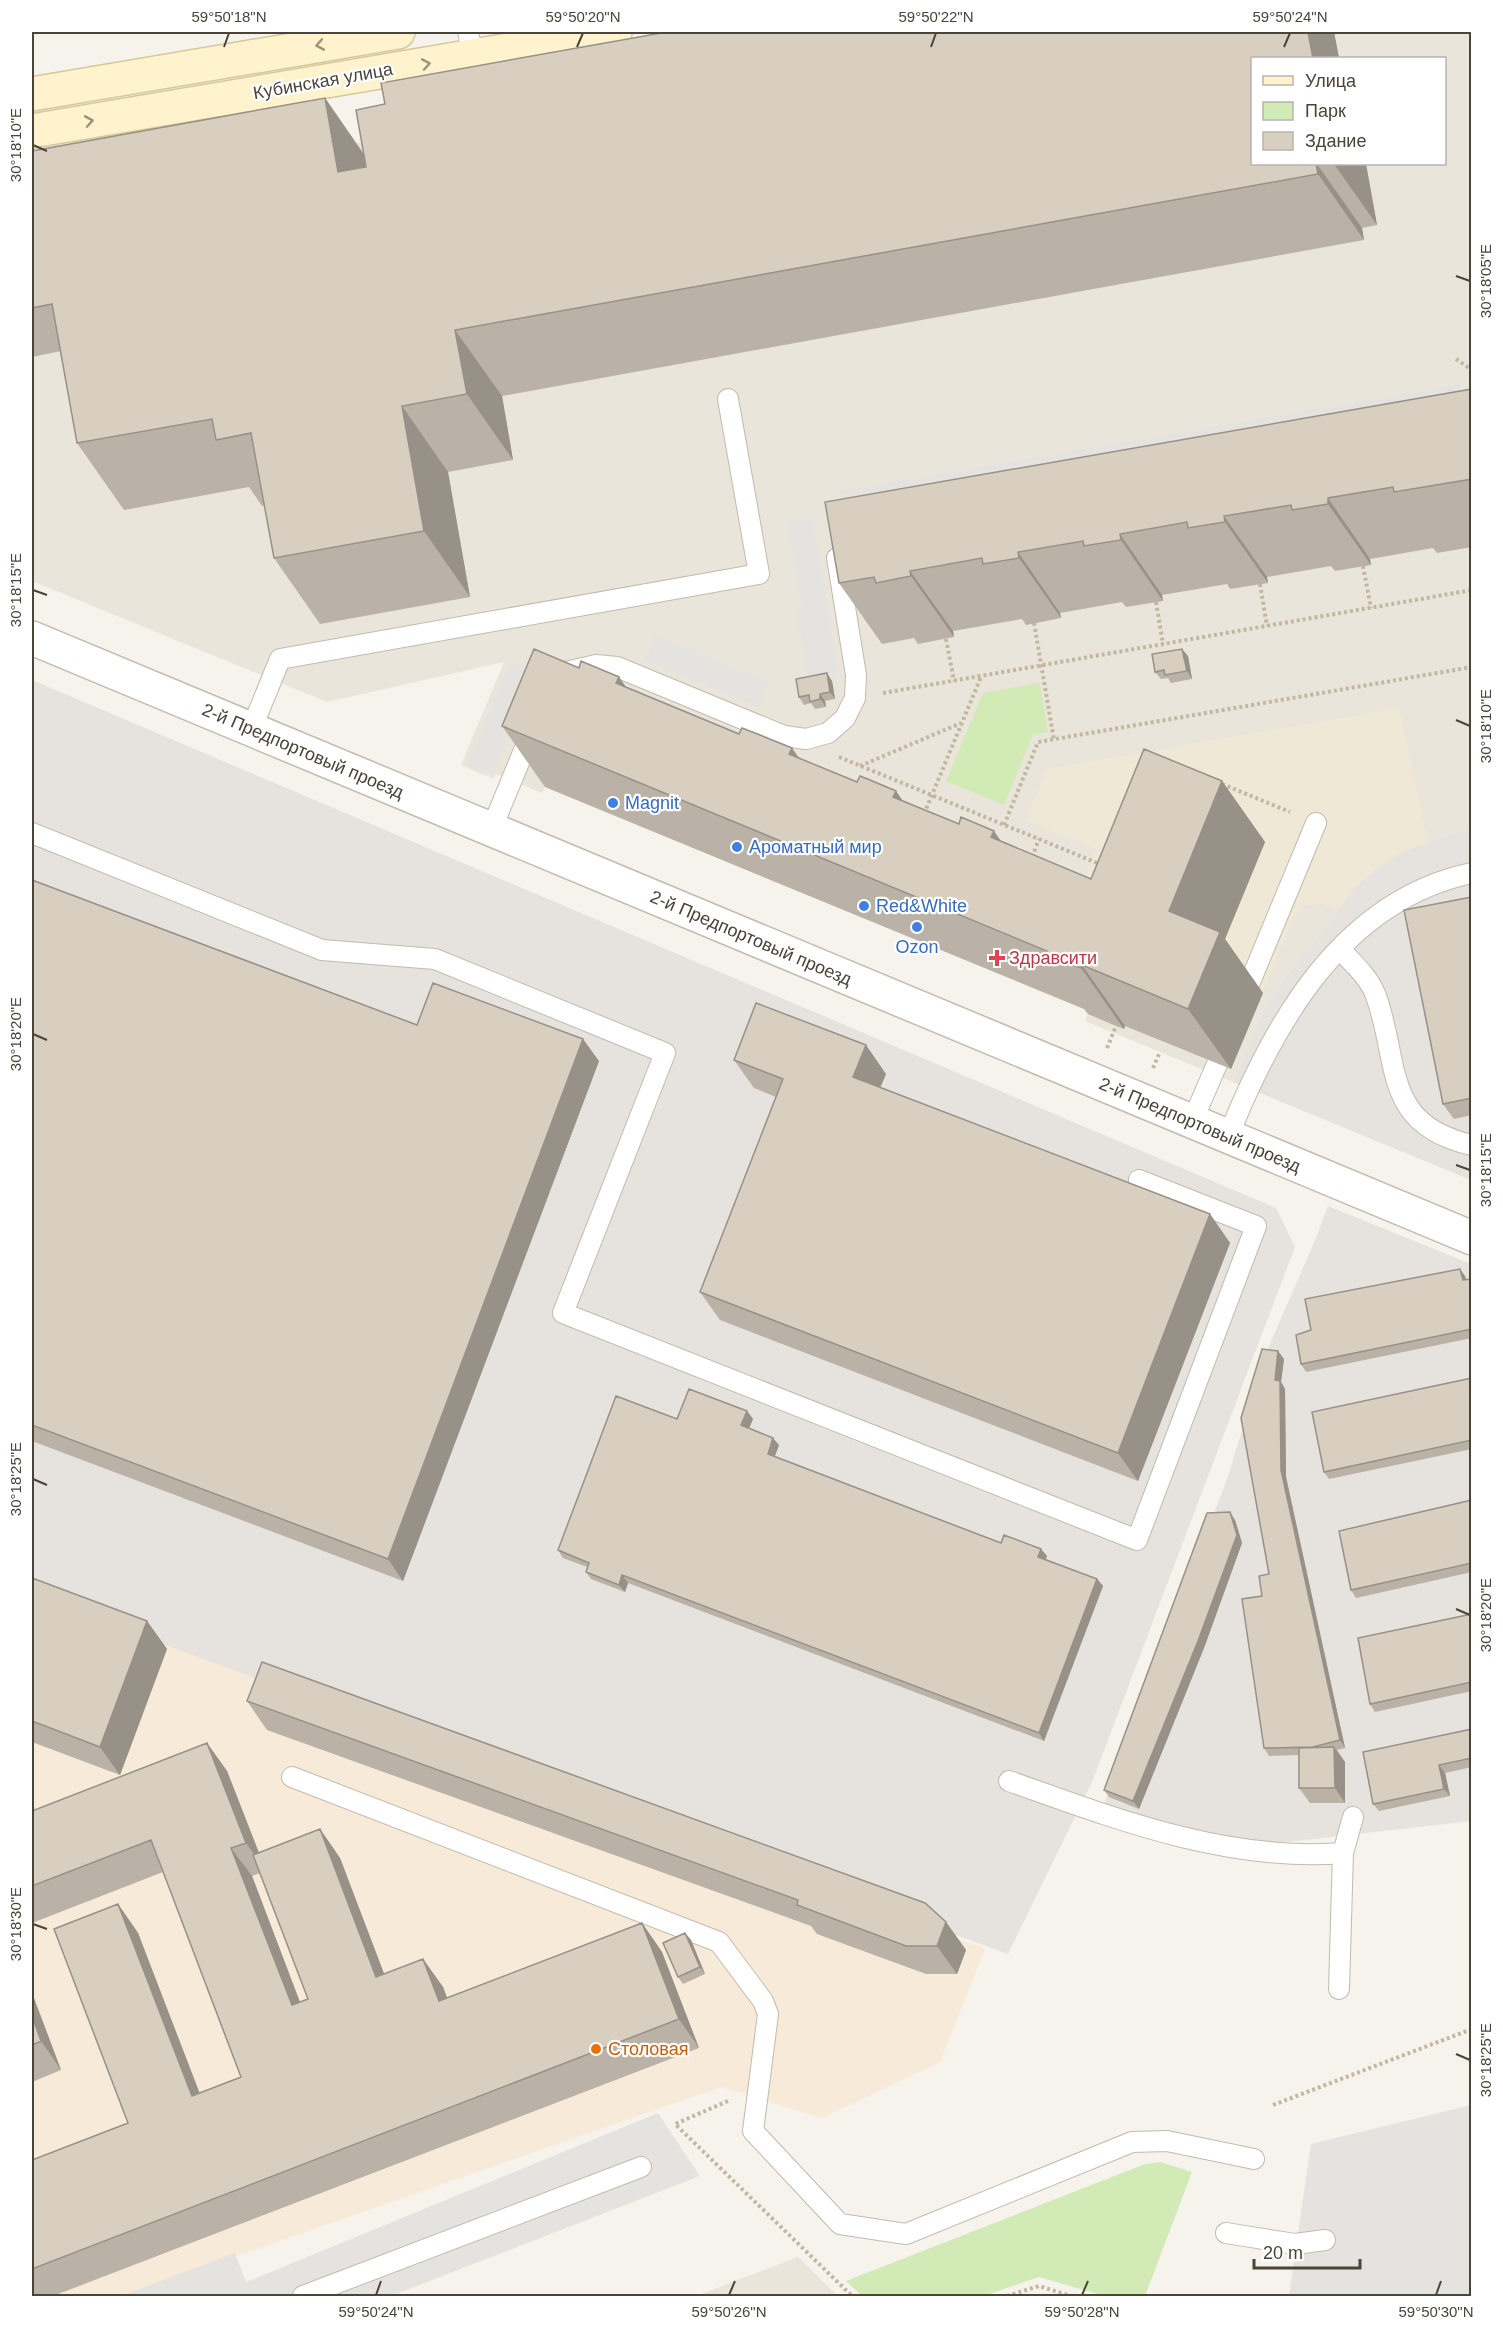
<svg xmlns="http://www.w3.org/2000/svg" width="1503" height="2328" viewBox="0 0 1503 2328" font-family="Helvetica,sans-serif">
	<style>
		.residential { fill: #eae5da; fill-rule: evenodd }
		.commercial { fill: #f7ead8 }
		.industrial { fill: #e6e2dd }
		.education { fill: #efe8d6 }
		.green { fill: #d2eab5 }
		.parking { fill: #e5e3e0 }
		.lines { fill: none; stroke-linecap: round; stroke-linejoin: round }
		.service-casing { stroke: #c2bbae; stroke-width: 22 }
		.minor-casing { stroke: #c2bbae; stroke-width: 36 }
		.secondary-casing { stroke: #d6c79b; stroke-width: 36 }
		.path { stroke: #c4b79f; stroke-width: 4; stroke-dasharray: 3 3; stroke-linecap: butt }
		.service { stroke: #fff; stroke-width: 20 }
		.minor { stroke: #fff; stroke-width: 33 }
		.secondary { stroke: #fff3cd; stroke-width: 33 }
		.wall { fill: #bab2a6; fill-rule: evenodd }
		.shaded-wall { fill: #979187 }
		.building { fill: #d8cfc1; stroke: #979187; stroke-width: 1.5 }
		.oneway { stroke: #9c937c }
		.ticks { fill: none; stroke: #4b4439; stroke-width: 2 }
		.shop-dot { fill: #3f7fe0; stroke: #fff; stroke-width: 2 }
		.health-dot { fill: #e0444e; stroke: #fff; stroke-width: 2 }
		.food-dot { fill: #e8710a; stroke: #fff; stroke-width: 2 }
		.labels { text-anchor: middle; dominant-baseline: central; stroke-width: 4.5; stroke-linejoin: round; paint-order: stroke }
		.street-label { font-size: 18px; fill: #4b4439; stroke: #fff }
		.shop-label { font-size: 18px; fill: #366cbe; stroke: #fff; text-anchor: start }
		.health-label { font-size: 18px; fill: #be3a42; stroke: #fff; text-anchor: start }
		.food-label { font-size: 18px; fill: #c56008; stroke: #fff; text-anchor: start }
		.neatline { fill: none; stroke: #4b4439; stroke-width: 2 }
		.ticks-label { font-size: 15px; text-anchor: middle; fill: #4b4439 }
	</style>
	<rect width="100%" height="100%" fill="#f6f3ec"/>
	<path class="residential" d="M978 32H1471V829L1449 834 1428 842 1355 888 1267 1001 1233 1082 1085 1021 1089 1011 545 787 542 793 496 774 493 779 461 765 504 662 327 702 32 581V201ZM1252 58H1444V164H1252Z
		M798 2257 838 2296H696Z"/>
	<path class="commercial" d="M32 1592 985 1949 940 2062 822 2118 721 2087 122 2296H32Z"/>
	<path class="industrial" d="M32 680 1276 1208 1295 1247 1092 1782 1008 1954 32 1596Z
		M1471 829V1180L1233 1082 1267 1001 1355 888 1376 869 1401 853 1449 834Z
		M1328 1206 1471 1264V1821L1269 1844 1202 1834 1104 1804 1226 1482 1266 1353 1316 1238Z"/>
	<path class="education" d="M1399 708 1428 842 1401 853 1376 869 1355 888 1337 911 1322 904 1305 905 1294 917 1263 993 1070 913 1097 849 1026 820 1047 769Z"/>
	<path class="green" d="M1040 683 1048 732 1033 735 1004 805 946 781 983 693Z
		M1160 2162 1192 2172 1145 2296H1104L1039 2277 983 2296H862L846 2281 1145 2164Z"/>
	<path class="parking" d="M1460 384 1463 398 842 504 840 491Z
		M812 516 839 676 808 681 796 608 802 606 787 521Z
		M656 635 769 682 759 707 645 660Z
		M510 661 536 672 493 774 468 764Z
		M1471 2105V2296H1289L1311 2144Z
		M658 2113 700 2176 391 2296H121L235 2253 246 2282Z"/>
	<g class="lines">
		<defs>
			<path id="service" d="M468 32 473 56
				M566 672 596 665 617 667 784 736 806 739 828 733 845 718 855 698 856 675 837 558
				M251 730 280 659 759 574 728 399
				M491 830 532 731
				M32 833 322 950 435 959 665 1053 563 1313 1137 1540 1256 1226 1139 1180
				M1339 949C1353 963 1369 977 1376 996 1400 1063 1382 1125 1472 1145
				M1248 987 1316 823
				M1192 1122 1217 1064
				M1228 1137C1273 1024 1342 900 1472 873
				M292 1777 719 1942 763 2001 768 2014 753 2131 840 2224 906 2234 1132 2142 1167 2141 1254 2159
				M1009 1781C1116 1819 1227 1862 1343 1853
				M1339 1989 1343 1853 1353 1817
				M1226 2233 1295 2244 1325 2240
				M303 2296 641 2167"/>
			<path id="minor" d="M32 638 1472 1238"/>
			<path id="secondary" d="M32 94 398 32
				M32 131 615 32"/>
		</defs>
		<use href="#service" class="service-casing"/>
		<use href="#minor" class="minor-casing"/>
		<use href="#secondary" class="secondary-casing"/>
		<path class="path" d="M1456 359 1472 370
			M1363 566 1371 608
			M1260 584 1267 626
			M1156 602 1163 644
			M1034 623 1054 740
			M946 639 954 681
			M883 693 1472 590
			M839 757 1102 865
			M860 766 961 723
			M1222 784 1290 812
			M924 814 981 677
			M1004 825 1038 742 1472 667
			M1032 857 1039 839
			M1107 1048 1116 1026
			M1153 1068 1160 1052
			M728 2101 675 2124 852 2296
			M1273 2105 1472 2029
			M1007 2296 1039 2286 1071 2296"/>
		<use href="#service" class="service"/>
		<use href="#minor" class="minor"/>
		<use href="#secondary" class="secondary"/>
	</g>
	<path class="wall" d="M667 32H1334L1339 58H1252V164H1366L1377 225 1362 228 1364 240 502 396 513 460 448 472 470 597 320 624 274 558 264 505 262 506 249 487 124 510 77 443 61 351 32 357V151L325 98 364 154 385 104Z
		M1472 389V547L1437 553 1433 548 1370 559 1371 565 1335 571 1331 566 1267 577 1268 583 1230 589 1227 584 1162 595 1163 601 1126 607 1122 602 1060 613 1061 618 1026 625 1022 619 953 631 954 637 918 644 914 638 882 644 839 583Z
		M1188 656 1192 679 1171 683 1168 678 1161 679 1155 672Z
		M619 677 626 687 1091 879 1222 781 1265 842 1225 939 1263 993 1231 1069 1125 1026 1124 1029 1116 1026 1088 1014 1084 1009 545 787 502 726Z
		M832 681 835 699 825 701 826 707 815 709 811 703 804 705 799 697Z
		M32 880 417 1025 599 1061 403 1581 32 1441Z
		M1472 897V1115L1454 1119 1443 1104Z
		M734 1060 886 1074 880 1087 1210 1214 1230 1243 1138 1481 720 1320 700 1292 776 1097 754 1088Z
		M1465 1276 1466 1280 1472 1279V1338L1306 1372 1301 1364 1311 1330Z
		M1284 1359 1281 1382 1285 1389 1286 1477 1345 1748 1337 1750 1345 1762V1803H1310L1299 1788V1755L1269 1756 1264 1748 1262 1596 1269 1574 1241 1418Z
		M1472 1378V1449L1329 1479 1324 1472Z
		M747 1411 753 1419 749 1428 779 1445 775 1456 1001 1543 1047 1556 1046 1559 1097 1579 1103 1586 1044 1741 628 1583 625 1592 591 1579 586 1572 587 1567 563 1558 558 1550 677 1419Z
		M1472 1500V1572L1356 1598 1351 1590Z
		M1235 1520 1242 1543 1204 1648 1139 1809 1109 1797 1104 1790Z
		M32 1578 147 1621 167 1649 120 1775 32 1742Z
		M1472 1614V1691L1375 1712 1370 1704Z
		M247 1701 946 1922 966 1950 957 1974H926L817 1934 811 1926 267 1730Z
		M1472 1729V1767L1445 1773 1450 1796 1379 1811 1373 1804Z
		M207 1743 227 1771 259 1853 320 1829 340 1858 384 1974 423 1959 443 1987 447 1998 642 1923 662 1952 699 2048 53 2296H32V2160L128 2123 118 1904 138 1933 199 2093 241 2077 163 1872 32 1923V1811ZM260 1873 308 1999 300 2002 252 1876Z
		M685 1933 691 1940 705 1974 683 1984 678 1977Z
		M32 1993 61 2070 32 2082Z"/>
	<path class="shaded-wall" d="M1308 32H1334L1339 58H1313Z
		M325 98 371 165 384 238 338 172Z
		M1316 164H1317L1362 228 1364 240 1318 174Z
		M1334 164H1366L1377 225Z
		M455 330 502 396 513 460 467 394Z
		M402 406 448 472 470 597 424 531Z
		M1328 498 1370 559 1371 565 1328 504Z
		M1224 516 1267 577 1268 583 1225 522Z
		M1120 534 1162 595 1163 601 1121 540Z
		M1018 552 1060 613 1061 618 1019 558Z
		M910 571 953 631 954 637 911 576Z
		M1182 649 1188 656 1192 679 1187 671Z
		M827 673 832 681 835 699 830 692Z
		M619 677 661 738 616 683Z
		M820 694 825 701 826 707 820 699Z
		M792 748 835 809 789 754Z
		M1222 781 1265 842 1225 939 1263 993 1231 1069 1188 1009 1169 911Z
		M896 791 938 851 893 797Z
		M994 831 1036 892 991 837Z
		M1082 965 1125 1026 1124 1029 1081 968Z
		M583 1039 599 1061 403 1581 388 1559Z
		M866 1045 886 1074 873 1105 853 1077Z
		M1210 1214 1230 1243 1138 1481 1118 1453Z
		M1460 1269 1465 1276 1469 1288 1463 1280Z
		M1278 1351 1284 1359 1281 1382 1285 1389 1286 1477 1345 1748 1340 1740 1281 1470 1275 1380Z
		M747 1411 753 1419 747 1433 741 1425Z
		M773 1438 779 1445 773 1461 768 1454Z
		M1230 1512 1235 1520 1242 1543 1204 1648 1139 1809 1133 1801Z
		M1041 1549 1047 1556 1044 1564 1038 1557Z
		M622 1575 628 1583 625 1592 619 1585Z
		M1097 1579 1103 1586 1044 1741 1039 1733Z
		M147 1621 167 1649 120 1775 100 1747Z
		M207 1743 227 1771 266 1871 246 1843Z
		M1334 1747 1345 1762V1803L1335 1788Z
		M1439 1765 1445 1773 1450 1796 1444 1789Z
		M320 1829 340 1858 396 2005 376 1977Z
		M231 1848 252 1876 312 2034 292 2005Z
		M118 1904 138 1933 212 2125 192 2096Z
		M946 1922 966 1950 957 1974 937 1946Z
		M642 1923 662 1952 699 2048 679 2019Z
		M685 1933 691 1940 705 1974 700 1967Z
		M423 1959 443 1987 459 2030 439 2001Z
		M32 1993 61 2070 41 2041 32 2016Z"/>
	<path class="building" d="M667 32H1308L1313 58H1252V164H1316L1318 174 455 330 467 394 402 406 424 531 274 558 251 433 216 440 212 419 77 443 52 304 32 308V151L325 98 338 172 366 167 356 110 385 104 381 83Z
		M1472 389V479L1394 492 1393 487 1328 498V504L1292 510 1291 505 1224 516 1225 522 1188 528 1187 522 1120 534 1121 540 1084 546 1083 541 1018 552 1019 558 983 564 982 558 910 571 911 576 876 583 874 577 839 583 825 502Z
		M534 649 579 668 581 661 619 677 616 683 739 734 742 728 755 733 792 748 789 754 857 782 860 776 870 780 896 791 893 797 959 824 961 817 994 831 991 837 1091 879 1144 749 1222 781 1169 911 1220 932 1188 1009 1082 965 1081 968 1073 965 1045 954 1047 951 502 726Z
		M1182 649 1187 671 1165 675 1164 670 1155 672 1152 654Z
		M827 673 830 692 820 694V699L810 702 809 695 799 697 796 679Z
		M32 880 417 1025 433 983 583 1039 388 1559 32 1425Z
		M1472 897V1098L1443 1104 1404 910Z
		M756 1003 866 1045 853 1077 1210 1214 1118 1453 700 1292 783 1079 734 1060Z
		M1460 1269 1463 1280 1472 1279V1329L1301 1364 1296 1335 1311 1330 1305 1299Z
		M1262 1349 1278 1351 1275 1380 1280 1381 1281 1470 1340 1740 1313 1747 1264 1748 1242 1599 1262 1596 1259 1576 1269 1574 1241 1418Z
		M1472 1378V1440L1324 1472 1312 1412Z
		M689 1389 747 1411 741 1425 773 1438 768 1454 1001 1543 1004 1535 1041 1549 1038 1557 1097 1579 1039 1733 622 1575 619 1585 586 1572 589 1563 558 1550 616 1396 677 1419Z
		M1472 1500V1563L1351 1590 1339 1531Z
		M1230 1512 1237 1535 1198 1641 1133 1801 1104 1790 1207 1513Z
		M32 1578 147 1621 100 1747 32 1721Z
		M1472 1614V1682L1370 1704 1358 1638Z
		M262 1662 925 1903 946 1922 937 1946H906L797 1905 798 1900 247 1701Z
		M1472 1729V1758L1439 1765 1444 1789 1373 1804 1363 1752Z
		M207 1743 246 1843 231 1848 292 2005 308 1999 253 1855 320 1829 376 1977 423 1959 439 2001 642 1923 679 2019 32 2269V2160L128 2123 54 1929 118 1904 192 2096 241 2077 151 1840 32 1886V1811Z
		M1334 1747 1335 1788H1299V1748Z
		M685 1933 700 1967 678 1977 663 1943Z
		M32 2016 41 2041 32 2045Z"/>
	<defs><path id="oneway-chevron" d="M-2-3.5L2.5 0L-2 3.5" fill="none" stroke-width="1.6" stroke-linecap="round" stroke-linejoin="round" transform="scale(1.5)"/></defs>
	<g class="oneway">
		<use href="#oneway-chevron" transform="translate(320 45) rotate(170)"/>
		<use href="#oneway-chevron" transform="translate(426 64) rotate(-10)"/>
		<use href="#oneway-chevron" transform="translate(89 121) rotate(-10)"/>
	</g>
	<path class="ticks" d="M224 47 229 33M577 47 583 33M931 47 936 33M1284 47 1290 33M33 145 47 151M1456 276 1470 281M33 590 47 595M1456 720 1470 726M33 1034 47 1040M1456 1165 1470 1170M33 1479 47 1485M1456 1609 1470 1615M33 1924 47 1929M1456 2054 1470 2060M376 2295 381 2281M729 2295 735 2281M1082 2295 1088 2281M1436 2295 1441 2281"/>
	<g class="shop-dot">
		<circle cx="613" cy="803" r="6"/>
		<circle cx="737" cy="847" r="6"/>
		<circle cx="864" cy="906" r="6"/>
		<circle cx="917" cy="927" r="6"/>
	</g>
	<path class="health-dot" d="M994 949h6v6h6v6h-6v6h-6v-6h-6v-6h6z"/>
	<circle class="food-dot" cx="596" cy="2049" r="6"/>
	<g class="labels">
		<g class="street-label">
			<text transform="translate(323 81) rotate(-10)">Кубинская улица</text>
			<text transform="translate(303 751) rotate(23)">2-й Предпортовый проезд</text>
			<text transform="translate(751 938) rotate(23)">2-й Предпортовый проезд</text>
			<text transform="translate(1200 1125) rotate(23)">2-й Предпортовый проезд</text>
		</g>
		<g class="shop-label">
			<text x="625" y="803">Magnit</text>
			<text x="749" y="847">Ароматный мир</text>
			<text x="876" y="906">Red&amp;White</text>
			<text x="917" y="947" text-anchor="middle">Ozon</text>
		</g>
		<g class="health-label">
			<text x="1009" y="958">Здравсити</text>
		</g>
		<g class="food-label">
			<text x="608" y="2049">Столовая</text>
		</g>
	</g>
	<rect width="1503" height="2328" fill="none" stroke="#ffffff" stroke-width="66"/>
	<rect x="1251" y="57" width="195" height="108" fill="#ffffff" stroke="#b7b4b0" stroke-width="1.5"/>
	<rect x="1263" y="76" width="30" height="9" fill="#fff3cd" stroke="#b7b4b0" stroke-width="1.5"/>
	<text x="1305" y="87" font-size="18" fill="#4b4439">Улица</text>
	<rect x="1263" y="102" width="30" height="18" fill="#d2eab5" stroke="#b7b4b0" stroke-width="1.5"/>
	<text x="1305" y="117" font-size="18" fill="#4b4439">Парк</text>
	<rect x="1263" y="132" width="30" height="18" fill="#d8cfc1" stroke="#b7b4b0" stroke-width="1.5"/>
	<text x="1305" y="147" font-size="18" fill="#4b4439">Здание</text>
	<path d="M1254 2259v9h106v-9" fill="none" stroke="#4b4439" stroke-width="3"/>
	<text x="1263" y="2259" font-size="18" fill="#4b4439" stroke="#ffffff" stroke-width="4.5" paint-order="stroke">20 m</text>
	<rect x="33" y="33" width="1437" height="2262" class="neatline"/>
	<g class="ticks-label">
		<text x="229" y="22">59°50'18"N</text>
		<text x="583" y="22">59°50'20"N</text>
		<text x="936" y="22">59°50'22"N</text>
		<text x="1290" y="22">59°50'24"N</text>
		<text transform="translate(16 145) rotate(-90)" y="5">30°18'10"E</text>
		<text transform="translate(1486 281) rotate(-90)" y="5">30°18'05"E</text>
		<text transform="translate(16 590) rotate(-90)" y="5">30°18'15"E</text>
		<text transform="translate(1486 726) rotate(-90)" y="5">30°18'10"E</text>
		<text transform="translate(16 1034) rotate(-90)" y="5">30°18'20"E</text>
		<text transform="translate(1486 1170) rotate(-90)" y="5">30°18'15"E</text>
		<text transform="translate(16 1479) rotate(-90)" y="5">30°18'25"E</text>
		<text transform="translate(1486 1615) rotate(-90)" y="5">30°18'20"E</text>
		<text transform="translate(16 1924) rotate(-90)" y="5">30°18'30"E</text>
		<text transform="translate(1486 2060) rotate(-90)" y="5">30°18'25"E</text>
		<text x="376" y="2317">59°50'24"N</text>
		<text x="729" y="2317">59°50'26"N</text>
		<text x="1082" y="2317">59°50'28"N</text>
		<text x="1436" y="2317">59°50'30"N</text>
	</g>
</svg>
